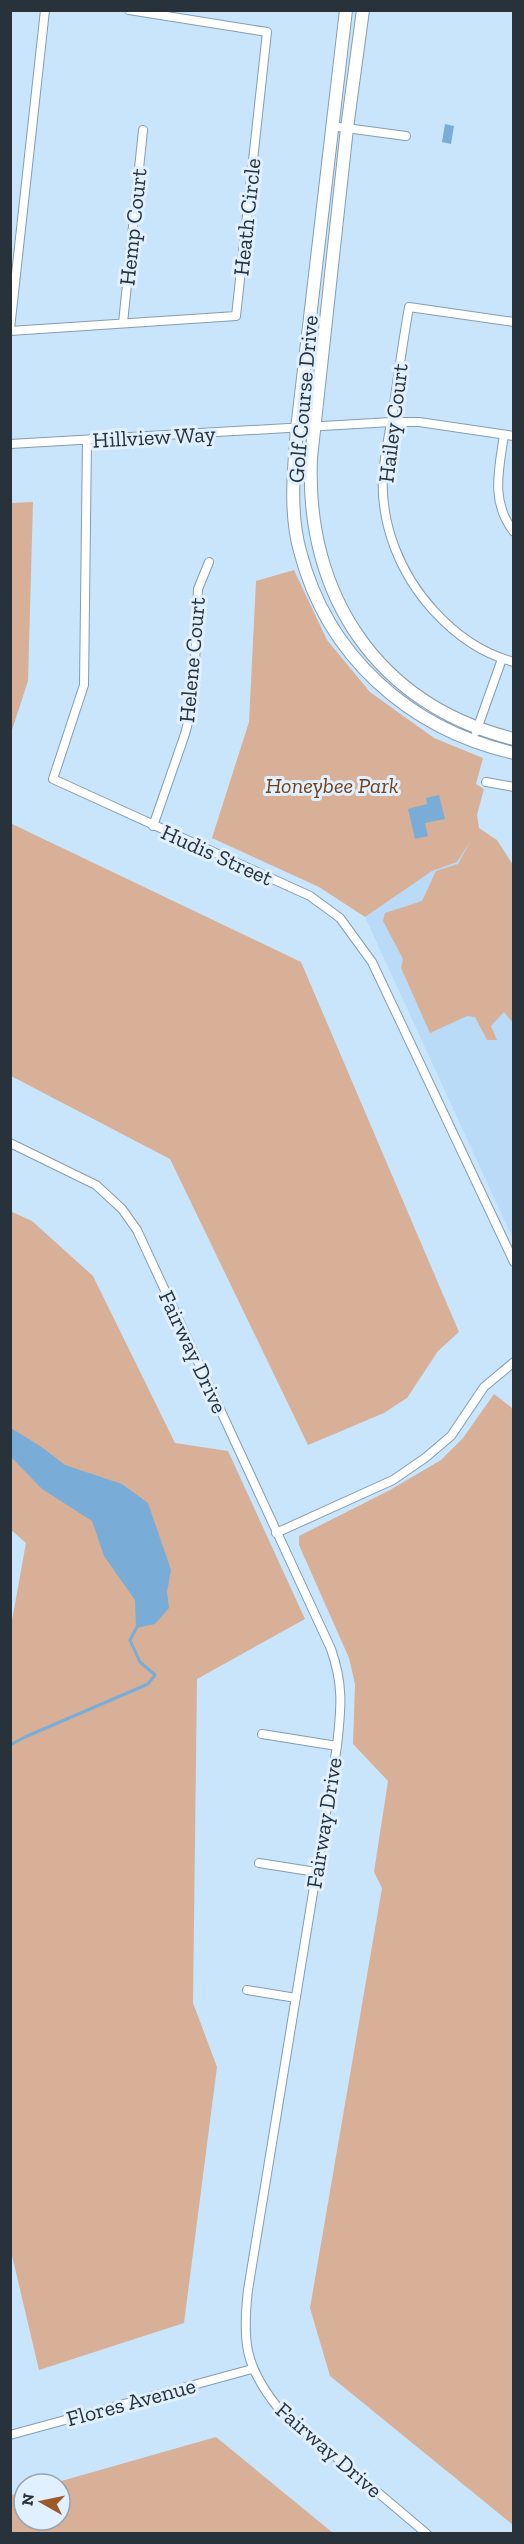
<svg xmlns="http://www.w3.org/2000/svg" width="524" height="2544" viewBox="0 0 524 2544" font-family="'Zilla Slab',serif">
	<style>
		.built { fill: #b9dbf8 }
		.green { fill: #d7b097 }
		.water { fill: #79add7 }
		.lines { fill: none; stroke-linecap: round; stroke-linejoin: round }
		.stream { stroke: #79add7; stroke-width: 3 }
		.street-casing { stroke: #839db3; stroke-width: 10 }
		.secondary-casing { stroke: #839db3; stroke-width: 14 }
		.street { stroke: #fff; stroke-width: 8 }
		.secondary { stroke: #fff; stroke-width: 12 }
		.labels { text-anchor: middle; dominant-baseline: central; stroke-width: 6; stroke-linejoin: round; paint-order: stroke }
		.street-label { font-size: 22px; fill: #27323b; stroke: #e0f0ff }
		.park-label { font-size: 22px; font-style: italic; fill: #754019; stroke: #e0f0ff }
	</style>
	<rect width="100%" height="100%" fill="#c9e5fc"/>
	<path class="built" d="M471 838 513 880V1239L365 917 432 871 457 862Z"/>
	<path class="green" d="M33 502 28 681 11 733V503Z
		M294 570 327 640 370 692 434 738 483 758 476 784 484 789 477 815 479 828 497 840 513 865V1023L504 1012 491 1026 497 1040H487L475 1017 467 1016 430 1033 401 968 403 959 383 921 385 913 422 901 436 871 458 864 470 842 457 862 432 871 365 917 319 887 212 838 249 722 256 581Z
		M10 823 301 962 459 1332 438 1351 407 1398 384 1413 308 1445 170 1159 11 1076Z
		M10 1211 32 1221 93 1276 175 1443 228 1451 305 1619 197 1679 193 2003 217 2067 184 2323 39 2370 10 2247V1631L26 1543 10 1529Z
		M494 1394 511 1407 514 1413 513 2525 330 2376 310 2308 382 1888 374 1872 388 1781 353 1744 355 1684 349 1658 299 1545V1536L390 1490 441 1460 463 1438Z
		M216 2437 333 2533H11V2495L24 2492V2520H60V2484H51Z"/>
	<path class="water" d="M445 124 454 126 451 144 442 142Z
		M439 795 445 819 425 823 428 836 415 839 408 809 427 804 426 798Z
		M11 1428 43 1448 65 1465 122 1484 148 1503 171 1570 167 1592 169 1608 155 1624 136 1628 135 1600 104 1556 92 1521 42 1489 11 1457Z"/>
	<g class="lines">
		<path class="stream" d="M10 1745 25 1737 148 1684 155 1675 140 1662 130 1640 138 1625"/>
		<defs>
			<path id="street" d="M331 126 406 136
				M514 322 409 307C403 341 398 376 393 411 390 431 385 453 383 474 380 524 400 574 434 611 455 634 483 654 514 662
				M123 323 143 130
				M10 329 45 10
				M10 331 236 316 267 32 129 10
				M504 435C499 469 490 502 514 532
				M87 440 84 685 53 779 310 896 340 918 372 962 514 1262
				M10 444 391 422H419L514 436
				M476 732 502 659
				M486 782 514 787
				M153 826 185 734 191 711 194 689 198 589 209 562
				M10 1143 96 1185 122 1209 137 1230 331 1649C344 1686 341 1709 337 1746L248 2290C242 2342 245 2367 279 2409L427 2534
				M276 1533 393 1480 425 1458 451 1436 484 1387 514 1362
				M262 1734 337 1746
				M259 1863 316 1872
				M247 1990 296 1998
				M10 2435 252 2369"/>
			<path id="secondary" d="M346 10 297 429C294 468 289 512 300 551 327 656 409 729 514 753
				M363 10 347 128 311 458C305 595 377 705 514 739"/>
		</defs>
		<use href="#street" class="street-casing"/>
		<use href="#secondary" class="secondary-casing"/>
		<use href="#street" class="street"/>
		<use href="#secondary" class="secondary"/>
	</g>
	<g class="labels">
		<g class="street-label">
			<text transform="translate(247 217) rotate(-84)">Heath Circle</text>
			<text transform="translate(133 227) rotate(-84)">Hemp Court</text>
			<text transform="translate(303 399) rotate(-85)">Golf Course Drive</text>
			<text transform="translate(393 423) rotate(-83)">Hailey Court</text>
			<text transform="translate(154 437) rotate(-3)">Hillview Way</text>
			<text transform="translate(192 660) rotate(-85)">Helene Court</text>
			<text transform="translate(217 855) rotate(24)">Hudis Street</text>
			<text transform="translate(193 1352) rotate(65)">Fairway Drive</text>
			<text transform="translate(324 1823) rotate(-81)">Fairway Drive</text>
			<text transform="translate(131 2402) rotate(-15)">Flores Avenue</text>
			<text transform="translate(329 2450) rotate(41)">Fairway Drive</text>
		</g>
		<g class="park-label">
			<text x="332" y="785">Honeybee Park</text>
		</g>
	</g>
	<rect width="524" height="2544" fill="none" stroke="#27323b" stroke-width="24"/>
	<g transform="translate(42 2502) rotate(279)"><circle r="28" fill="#e0f0ff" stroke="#96a4b1" stroke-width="1.5"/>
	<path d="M0-4.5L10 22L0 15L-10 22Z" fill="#9d5929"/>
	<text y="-9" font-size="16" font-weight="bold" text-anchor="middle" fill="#27323b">N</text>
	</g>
</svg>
